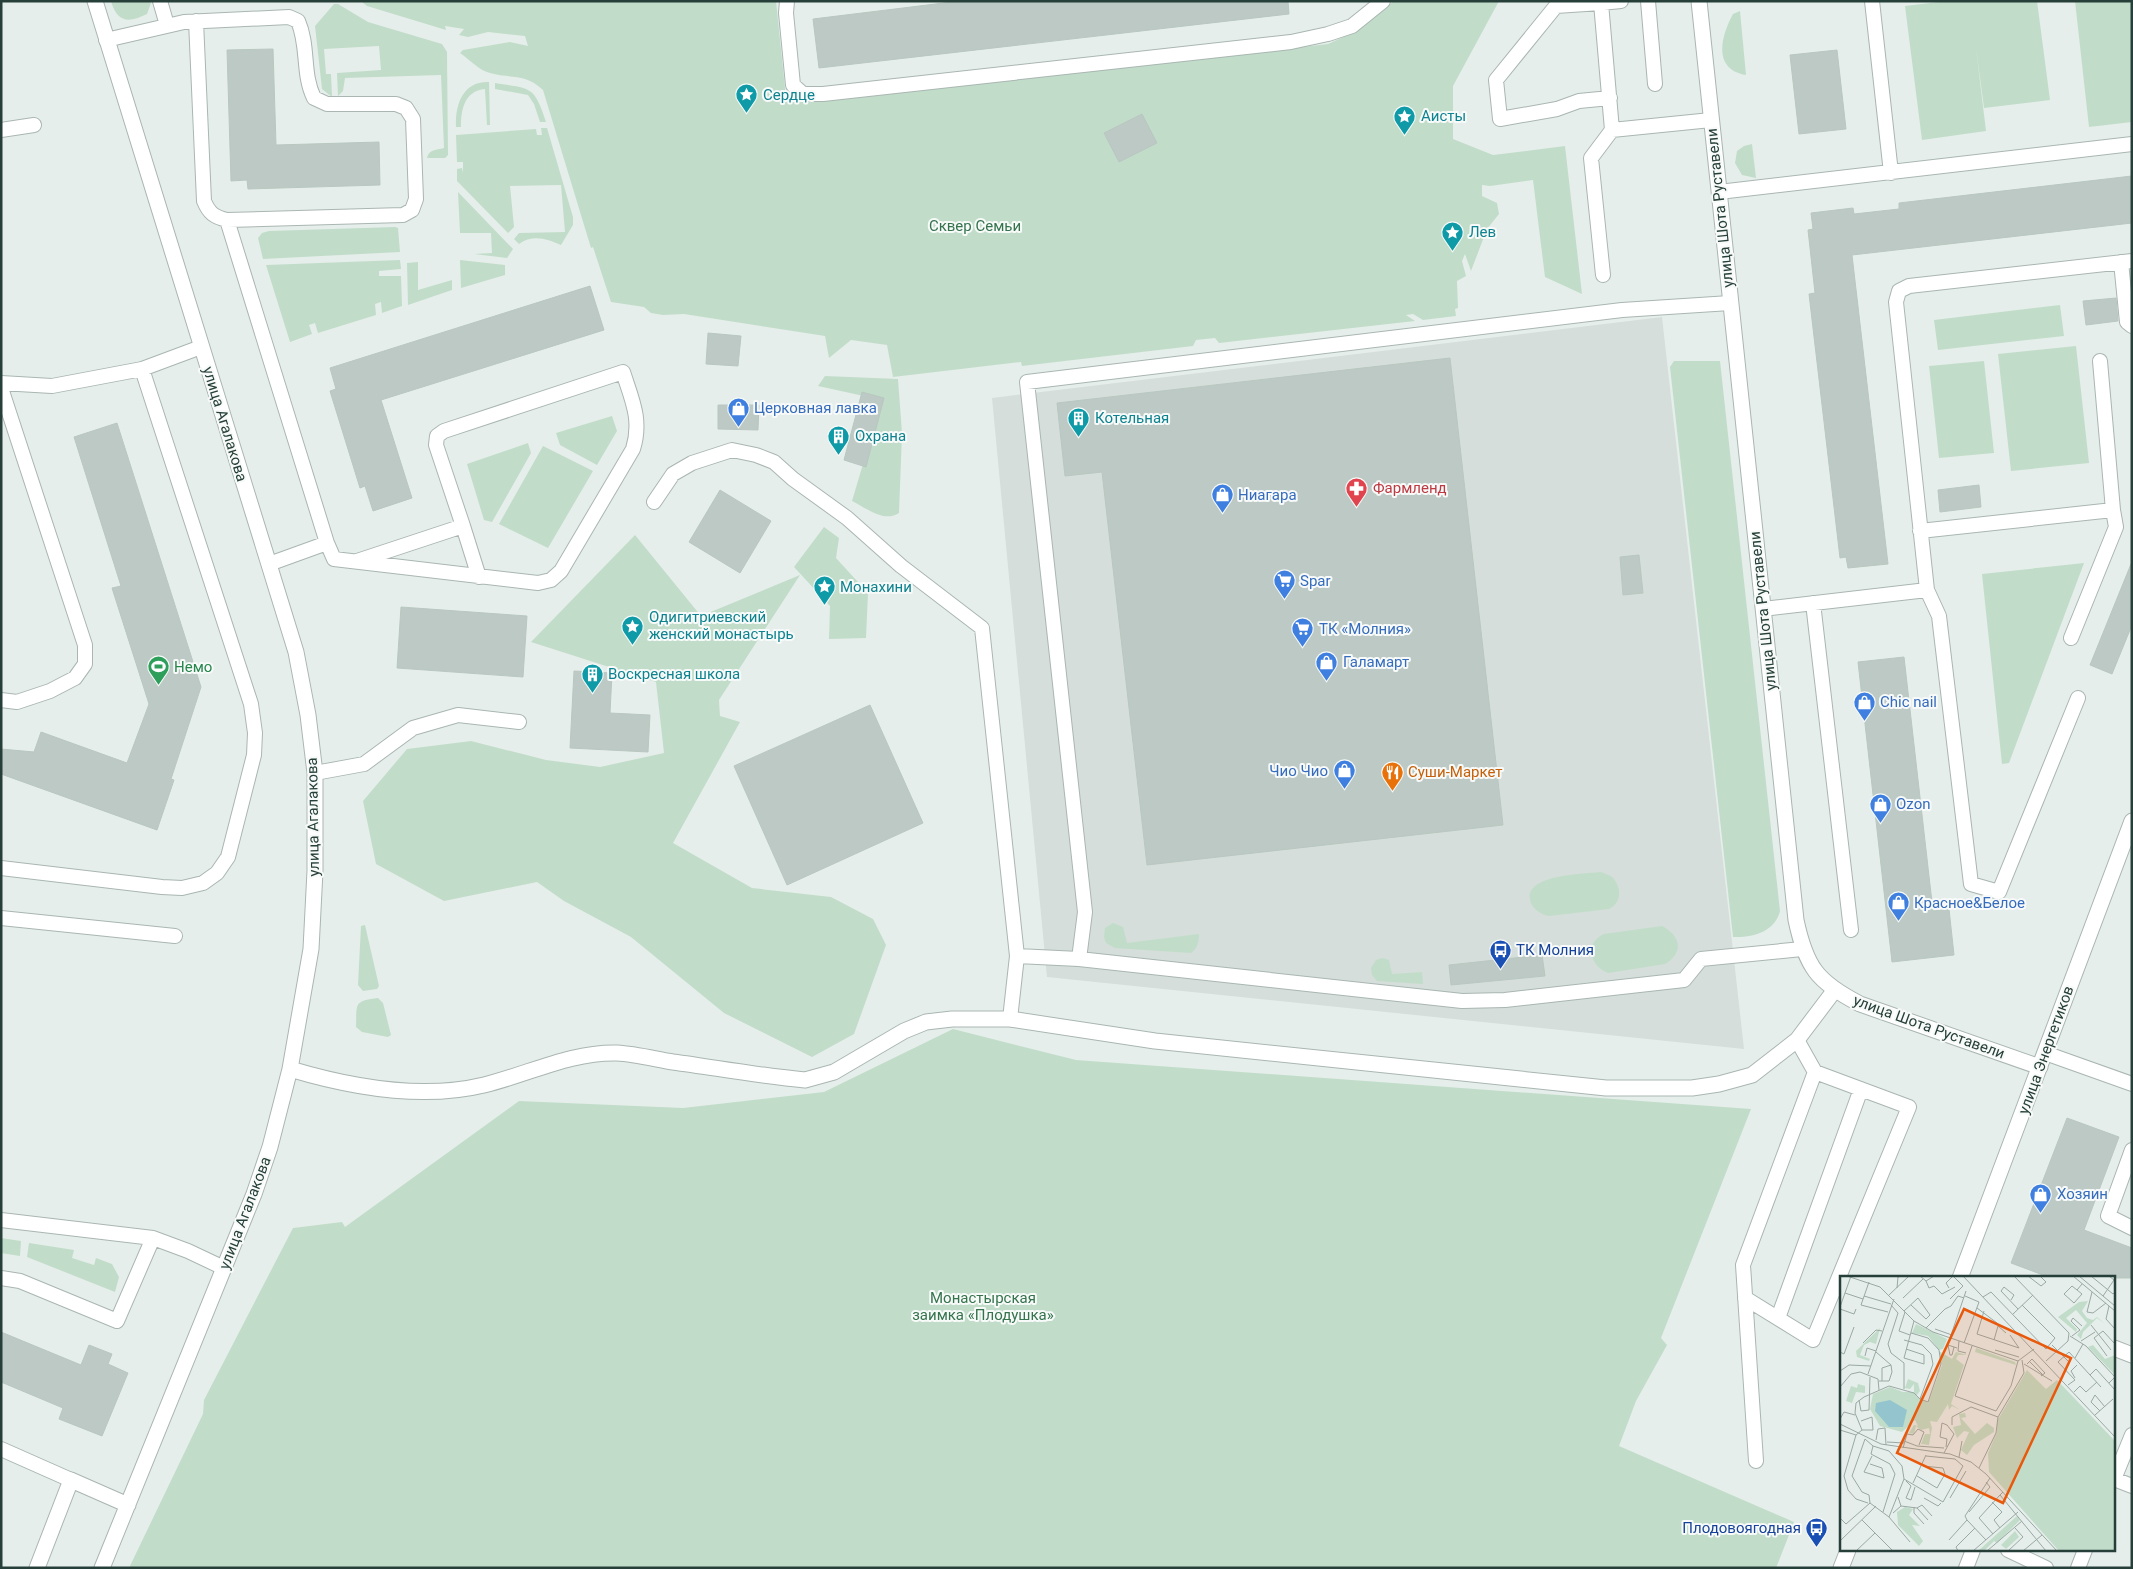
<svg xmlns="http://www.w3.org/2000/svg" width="2133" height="1569" viewBox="0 0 2133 1569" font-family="Roboto,sans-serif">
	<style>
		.built { fill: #d5deda }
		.green { fill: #c1ddc9 }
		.building { fill: #bcc9c4; stroke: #b9c7c1 }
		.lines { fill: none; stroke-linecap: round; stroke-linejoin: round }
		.service-casing { stroke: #a9b6b2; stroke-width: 16 }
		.minor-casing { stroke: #a9b6b2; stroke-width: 17 }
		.tertiary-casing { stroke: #a9b6b2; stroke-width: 17 }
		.service { stroke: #fff; stroke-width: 14 }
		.minor { stroke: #fff; stroke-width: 15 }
		.tertiary { stroke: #fff; stroke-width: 15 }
		.labels { text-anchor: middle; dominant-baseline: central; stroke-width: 4; stroke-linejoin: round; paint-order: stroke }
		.culture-label { font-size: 15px; fill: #0d838f; stroke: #f7faf9; text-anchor: start }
		.street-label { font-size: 15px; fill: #263f38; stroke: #f7faf9 }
		.park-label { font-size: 15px; fill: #34734c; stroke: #f7faf9 }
		.shop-label { font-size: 15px; fill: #366cbe; stroke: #f7faf9; text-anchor: start }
		.health-label { font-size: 15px; fill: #be3a42; stroke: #f7faf9; text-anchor: start }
		.leisure-label { font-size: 15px; fill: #27864d; stroke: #f7faf9; text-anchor: start }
		.food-label { font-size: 15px; fill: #c56008; stroke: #f7faf9; text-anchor: start }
		.transit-label { font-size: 15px; fill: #164399; stroke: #f7faf9; text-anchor: start }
		.inset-road { fill: none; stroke: #99a8a3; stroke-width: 1 }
		.view { fill: #e8590c; fill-opacity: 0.15; stroke: #e8590c; stroke-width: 2.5 }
		.inset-edge { fill: none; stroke: #263f38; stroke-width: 2.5 }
	</style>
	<rect width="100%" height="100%" fill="#e6eeeb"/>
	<path class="built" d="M1662 317 1744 1049 1047 977 992 398Z"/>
	<path class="green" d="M111 1H149L151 3 147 14C129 23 117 23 111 1Z
		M361 1H776L786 98H857L1328 44 1350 34 1394 1H1499L1453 86V139L1493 155 1565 146 1582 294 1545 277 1533 180 1490 186 1482 185V196L1497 203 1499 214 1487 229 1471 271 1465 254 1462 261 1466 276 1457 281 1458 308 1455 309 1456 316 1423 320 1413 314 1406 315 1415 321 1219 343 1215 338 1196 340 1193 346 1022 366 1021 362 893 377 887 345 851 340 829 358 825 336 684 314 663 315 651 313 644 307 611 302 593 247 591 248 543 90C526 73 511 79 490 73 480 71 469 59 460 53L463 50 510 42 528 46 525 36 488 32 468 37 459 35 464 29 445 26 446 30 367 6Z
		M1947 1H2037L2050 100 1984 108 1976 48 1986 131 1922 140 1905 6Z
		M2075 1H2132V122L2089 127Z
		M334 4H338L368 22 442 44 447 52 448 155 445 158H427C429 149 436 150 444 148L441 75 345 78 343 91 338 96 337 73 381 70 379 46 324 49 326 74H331L332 97 322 89 315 26Z
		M1740 11 1746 75C1712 69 1721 36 1733 14Z
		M489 82 490 125H487L485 89C464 91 461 110 461 127H456C455 106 462 81 489 82Z
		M495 83C531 89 534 85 546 122H540L534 104 528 95 495 89Z
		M541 128H547L573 217V225L561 245C547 239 533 234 519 244L514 239 519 233 565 232 561 185 510 186 514 227 508 233 457 181V169L462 168 463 173V162H457L456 135 536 129 537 135H542Z
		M1752 144 1756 178 1742 175 1735 163 1737 151 1744 146Z
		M458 192 513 249 507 258 474 254 492 253 491 233H460Z
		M395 227 398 228 400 252 263 259 258 238 262 233 269 231Z
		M400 260 401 269 379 271V276H401L402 306 382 313 381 302 375 304 376 315 318 333 315 323 309 325 312 334 290 342 266 265Z
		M460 260 505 265V275L461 288Z
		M418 262V290L452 280V290L408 305 407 263Z
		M2060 305 2064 336 1938 350 1934 320Z
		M2076 346 2089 463 2011 471 1998 354Z
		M1674 361H1720L1780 911C1775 932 1752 938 1733 937L1670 367Z
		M1984 361 1994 453 1939 458 1929 366Z
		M825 376 898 379 902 433 899 513C884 523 866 508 852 501L882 400 818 386Z
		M612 416 617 431 597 465 560 445 556 433Z
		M528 443 531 453 492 522 484 520 467 464Z
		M543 446 593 471 548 548 499 524Z
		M824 527 839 538 836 558 868 593 866 638 829 639 830 606 794 567Z
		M635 535 701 616 800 575 719 700 720 716 740 722 673 843 752 888 831 897 873 919 886 945 854 1034 812 1057 724 1013 631 937 564 901 537 882 444 901 376 864 363 801 407 749 471 741 546 760 600 767 664 753 656 682 531 642Z
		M2084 563 2009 763 2002 764 1982 574Z
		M1601 872C1604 873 1609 875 1612 877 1622 887 1622 903 1609 909L1549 916C1542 915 1534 910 1531 903 1520 874 1585 874 1601 872Z
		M1113 923 1123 927 1127 943 1199 934C1199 942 1197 949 1191 953L1115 948 1106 943 1104 937 1105 928Z
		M365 925 379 986 377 989 363 991 358 985 361 926Z
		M1662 926C1681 936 1684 953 1665 964L1608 973C1590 966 1584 943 1604 934Z
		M1382 958 1389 960 1392 974 1422 972 1423 984 1377 981 1372 975 1371 968 1376 960Z
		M378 998 383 1003 391 1035 388 1037 362 1032 356 1027C357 1004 353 1001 378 998Z
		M953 1029 1076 1060 1751 1109 1661 1338 1667 1345 1636 1401 1619 1446 1794 1522 1776 1568H129L203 1414 204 1400 293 1228 342 1222 345 1227 519 1101 683 1108 824 1092Z
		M1 1238 21 1241 20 1256 1 1253Z
		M29 1243 74 1250 72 1258 94 1265 96 1258 112 1264 119 1277 115 1292 27 1257Z"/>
	<path class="building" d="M960 1H1288L1289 14 819 68 813 19Z
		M273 49 276 145 379 142 380 185 248 189 247 180 231 181 227 50Z
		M1837 50 1846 129 1799 134 1790 55Z
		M1142 114 1157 143 1119 162 1104 133Z
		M2132 176V223L1852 255 1888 564 1848 568 1846 557 1840 558 1809 294 1815 293 1808 230 1813 229 1811 213 1853 208 1854 214 1899 209V203Z
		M590 286 604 330 381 400 412 498 373 511 365 486 360 488 330 391 336 389 330 368Z
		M2116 298 2118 321 2086 325 2083 301Z
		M708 333 741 336 738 366 706 364Z
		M1450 358 1503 825 1147 865 1102 472 1065 476 1057 403Z
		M862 392 884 398 866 467 844 460Z
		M718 405H759L758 430 718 429Z
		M117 423 201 687 171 779 174 780 157 830 1 774V749L34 752 41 732 127 763 149 704 112 588 121 586 74 437Z
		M1979 485 1981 507 1940 512 1938 490Z
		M720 490 771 521 740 573 689 542Z
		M1639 555 1643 593 1623 595 1620 557Z
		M2131 564 2132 625 2112 674 2090 665Z
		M401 607 527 616 523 677 397 668Z
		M1904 657 1933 911 1949 909 1954 955 1892 962 1858 662Z
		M574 671 612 673 610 713 650 715 648 752 570 748Z
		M870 705 923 823 787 885 734 766Z
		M1542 955 1545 976 1451 985 1449 965Z
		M2067 1118 2119 1137 2084 1230 2132 1248V1278H2051L2011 1263Z
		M1 1332 81 1365 89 1345 112 1354 108 1364 128 1373 102 1436 59 1419 63 1408 1 1382Z"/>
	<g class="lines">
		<defs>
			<path id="service" d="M160 1 167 25
				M787 1 786 13 793 85 803 94H823L1291 42 1328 34 1352 26 1383 1
				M1648 1 1655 84
				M1872 1 1891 173
				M1601 3 1621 1
				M196 21 204 201C209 213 214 217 227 220L327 543
				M106 40 184 22 289 17 298 21C309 46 302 74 314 98L327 104H396L406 108 413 119 416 199 412 210 403 215 227 220
				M1610 98 1579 101 1557 109 1500 119 1496 80 1556 6 1601 3 1612 130
				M1 130 34 125
				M1719 192 2132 144
				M2121 262 2127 322 2132 326
				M1603 275 1591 158 1612 130 1711 120
				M1730 303 1622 310 1027 382 1085 912 1079 959 1462 1001 1505 1000 1684 980 1701 959 1802 949
				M2100 361 2113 510
				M1 383 52 386 142 369 201 347
				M1 388 85 645V664L75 678 50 691 17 702 1 700
				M654 502 673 474 692 463 732 450 756 455 774 462 793 479 847 518 901 566 982 628 1017 956 1010 1019
				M463 526 479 577
				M1920 531 2113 510 2116 527 2071 638
				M269 564 327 543 334 559 538 583 551 580 561 571 633 449C642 420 632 400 623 372L444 431 437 436 436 445 463 526 357 561
				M1813 603 1851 930
				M1763 609 1927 590
				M2078 698 1999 892 1971 884 1939 616 1927 590 1896 302 1899 291 1909 286 2132 261
				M315 773 364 764 413 728 458 715 519 722
				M1 868 162 887 182 888 203 883 217 873 228 857 254 755 255 733 251 704 142 369
				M1 918 175 936
				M1017 956 1079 959
				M2045 1053 2132 1084
				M2132 1150 2108 1216 2132 1228
				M1 1220 153 1238 188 1251 224 1268
				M1 1278 20 1281 117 1321 153 1238
				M1745 1298 1813 1340 1909 1107 1815 1072
				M1778 1318 1861 1089
				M1 1449 71 1480
				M1756 1461 1743 1265 1815 1072 1797 1040
				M2114 1479 2132 1435
				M2114 1479 2132 1486
				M2008 1550 2046 1568
				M1966 1568 1973 1550
				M2078 1568 2085 1550"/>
			<path id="minor" d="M95 1 296 652 308 715 315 773V871L311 949 290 1069 270 1147 254 1194 102 1568
				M290 1069C350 1087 422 1100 484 1085 529 1074 570 1052 617 1053 635 1054 655 1059 673 1062 717 1068 761 1076 805 1080L834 1072 904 1031 926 1022 952 1019H1010L1155 1041 1606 1088H1692L1719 1084 1752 1075 1797 1040 1834 991
				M37 1568 71 1480 128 1505"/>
			<path id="tertiary" d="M1699 1 1796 920C1806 967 1817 982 1860 1004L2040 1067
				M1960 1278 2132 821
				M2114 1348 2132 1355
				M1841 1568 1848 1550"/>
		</defs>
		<use href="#service" class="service-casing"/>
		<use href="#minor" class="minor-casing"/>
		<use href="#tertiary" class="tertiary-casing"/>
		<use href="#service" class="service"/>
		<use href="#minor" class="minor"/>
		<use href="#tertiary" class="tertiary"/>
	</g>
	<defs>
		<symbol id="sight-pin" viewBox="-11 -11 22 30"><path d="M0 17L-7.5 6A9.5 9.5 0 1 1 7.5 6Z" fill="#0f9aa8" stroke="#f7faf9"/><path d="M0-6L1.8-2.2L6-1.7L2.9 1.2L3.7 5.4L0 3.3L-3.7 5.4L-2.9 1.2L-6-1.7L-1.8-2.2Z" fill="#fff"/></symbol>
		<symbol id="shop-pin" viewBox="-11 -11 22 30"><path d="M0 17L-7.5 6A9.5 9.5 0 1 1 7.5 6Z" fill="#3f7fe0" stroke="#f7faf9"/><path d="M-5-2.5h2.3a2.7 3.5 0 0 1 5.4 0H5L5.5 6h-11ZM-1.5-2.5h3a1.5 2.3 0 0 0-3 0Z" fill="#fff"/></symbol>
		<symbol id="building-pin" viewBox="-11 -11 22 30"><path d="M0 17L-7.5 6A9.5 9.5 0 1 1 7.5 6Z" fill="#0f9aa8" stroke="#f7faf9"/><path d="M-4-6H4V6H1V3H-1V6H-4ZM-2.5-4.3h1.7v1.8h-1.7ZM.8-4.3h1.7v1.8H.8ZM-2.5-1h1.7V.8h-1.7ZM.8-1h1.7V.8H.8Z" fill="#fff"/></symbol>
		<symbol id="pharmacy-pin" viewBox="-11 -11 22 30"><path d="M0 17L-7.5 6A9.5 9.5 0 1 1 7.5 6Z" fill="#e0444e" stroke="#f7faf9"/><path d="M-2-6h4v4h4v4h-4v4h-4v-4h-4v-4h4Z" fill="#fff"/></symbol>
		<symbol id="supermarket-pin" viewBox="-11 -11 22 30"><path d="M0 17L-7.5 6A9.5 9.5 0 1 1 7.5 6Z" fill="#3f7fe0" stroke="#f7faf9"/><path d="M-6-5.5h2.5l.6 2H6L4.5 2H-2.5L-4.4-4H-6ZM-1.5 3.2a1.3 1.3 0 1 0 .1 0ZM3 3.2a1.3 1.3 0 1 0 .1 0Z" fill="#fff"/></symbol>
		<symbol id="stadium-pin" viewBox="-11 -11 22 30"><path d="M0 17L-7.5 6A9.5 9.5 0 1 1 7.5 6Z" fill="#2e9e5b" stroke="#f7faf9"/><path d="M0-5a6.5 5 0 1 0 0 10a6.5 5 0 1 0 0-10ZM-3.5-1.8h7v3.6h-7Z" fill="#fff"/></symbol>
		<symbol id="restaurant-pin" viewBox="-11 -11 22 30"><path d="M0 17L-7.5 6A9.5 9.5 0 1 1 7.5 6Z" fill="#e8710a" stroke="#f7faf9"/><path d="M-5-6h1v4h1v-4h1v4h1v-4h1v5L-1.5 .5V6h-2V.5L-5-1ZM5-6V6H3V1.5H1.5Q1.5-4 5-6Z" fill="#fff"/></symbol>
		<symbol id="bus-pin" viewBox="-11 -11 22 30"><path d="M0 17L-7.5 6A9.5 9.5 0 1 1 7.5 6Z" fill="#1a4fb4" stroke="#f7faf9"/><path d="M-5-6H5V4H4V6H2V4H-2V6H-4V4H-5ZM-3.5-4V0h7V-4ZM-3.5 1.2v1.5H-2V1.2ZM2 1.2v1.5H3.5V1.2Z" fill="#fff"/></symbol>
	</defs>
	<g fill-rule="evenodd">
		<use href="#sight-pin" x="734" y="82" width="25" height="34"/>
		<use href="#sight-pin" x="1392" y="104" width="25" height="34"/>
		<use href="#sight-pin" x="1440" y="220" width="25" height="34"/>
		<use href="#shop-pin" x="726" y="396" width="25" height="34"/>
		<use href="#building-pin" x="1066" y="406" width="25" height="34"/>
		<use href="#building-pin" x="826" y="424" width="25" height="34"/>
		<use href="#pharmacy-pin" x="1344" y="476" width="25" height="34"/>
		<use href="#shop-pin" x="1210" y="482" width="25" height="34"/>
		<use href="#supermarket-pin" x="1272" y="568" width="25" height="34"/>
		<use href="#sight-pin" x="812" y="574" width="25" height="34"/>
		<use href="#sight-pin" x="620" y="614" width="25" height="34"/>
		<use href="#supermarket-pin" x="1290" y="616" width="25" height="34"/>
		<use href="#shop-pin" x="1314" y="650" width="25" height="34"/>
		<use href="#stadium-pin" x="146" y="654" width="25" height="34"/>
		<use href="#building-pin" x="580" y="662" width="25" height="34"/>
		<use href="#shop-pin" x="1852" y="690" width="25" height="34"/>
		<use href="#shop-pin" x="1332" y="758" width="25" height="34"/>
		<use href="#restaurant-pin" x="1380" y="760" width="25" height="34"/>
		<use href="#shop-pin" x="1868" y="792" width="25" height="34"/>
		<use href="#shop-pin" x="1886" y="890" width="25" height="34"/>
		<use href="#bus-pin" x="1488" y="938" width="25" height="34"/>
		<use href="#shop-pin" x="2028" y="1182" width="25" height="34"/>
		<use href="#bus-pin" x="1804" y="1516" width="25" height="34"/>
	</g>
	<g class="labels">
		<g class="culture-label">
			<text x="763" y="95">Сердце</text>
			<text x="1421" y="116">Аисты</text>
			<text x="1469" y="232">Лев</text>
			<text x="1095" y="418">Котельная</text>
			<text x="855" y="436">Охрана</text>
			<text x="840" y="587">Монахини</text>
			<text x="649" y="617">Одигитриевский<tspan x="649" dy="17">женский монастырь</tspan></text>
			<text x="608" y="674">Воскресная школа</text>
		</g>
		<g class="street-label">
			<text transform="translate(1720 208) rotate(-96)">улица Шота Руставели</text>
			<text transform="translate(225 424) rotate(73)">улица Агалакова</text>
			<text transform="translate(1763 611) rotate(-96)">улица Шота Руставели</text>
			<text transform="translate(313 817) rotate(-91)">улица Агалакова</text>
			<text transform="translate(1929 1027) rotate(20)">улица Шота Руставели</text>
			<text transform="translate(2046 1050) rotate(-70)">улица Энергетиков</text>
			<text transform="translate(245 1213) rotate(-69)">улица Агалакова</text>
		</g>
		<g class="park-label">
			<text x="975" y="226">Сквер Семьи</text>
			<text x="983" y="1298">Монастырская<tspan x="983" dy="17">заимка «Плодушка»</tspan></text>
		</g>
		<g class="shop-label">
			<text x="754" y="408">Церковная лавка</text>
			<text x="1238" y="495">Ниагара</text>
			<text x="1300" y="581">Spar</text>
			<text x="1319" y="629">ТК «Молния»</text>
			<text x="1343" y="662">Галамарт</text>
			<text x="1880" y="702">Chic nail</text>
			<text x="1328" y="771" text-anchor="end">Чио Чио</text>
			<text x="1896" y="804">Ozon</text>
			<text x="1914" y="903">Красное&amp;Белое</text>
			<text x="2057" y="1194">Хозяин</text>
		</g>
		<g class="health-label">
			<text x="1373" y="488">Фармленд</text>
		</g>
		<g class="leisure-label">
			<text x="174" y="667">Немо</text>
		</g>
		<g class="food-label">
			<text x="1408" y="772">Суши-Маркет</text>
		</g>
		<g class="transit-label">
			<text x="1516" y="950">ТК Молния</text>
			<text x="1801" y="1528" text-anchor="end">Плодовоягодная</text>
		</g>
	</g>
	<g transform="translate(1840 1276)">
		<rect width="275" height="275" fill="#e6eeeb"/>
		<path d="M248 25 242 35 247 42 253 44 257 41 265 48 257 42 243 56 241 63 237 59 247 47 236 34 226 42 237 53 236 56 218 41 239 26ZM76 48 107 63 103 73 99 74 88 60 72 57ZM40 52 36 68 30 66 24 69 20 79 30 83 29 85 17 81 16 75ZM253 69 265 83 275 79V99L248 71ZM136 72 175 86 176 89 135 76ZM99 75 112 83 116 76 127 79H118L116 83 124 89 111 128 120 134 112 130 109 134 108 128 97 146 90 145 92 152 89 169 81 168 85 158H90L89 152 81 154 76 150 74 158 69 157 74 149 78 150 75 144 62 156 40 150 30 133 33 118 50 111 63 116H74V108L70 113 65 112 68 103 78 107 80 115 76 120 88 127 102 89ZM187 94 206 113 217 104 275 165V275H219L149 196 148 177 157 156V145ZM18 108 25 110V117L16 116 12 127 6 125 11 110 17 112ZM125 137 126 141 121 142 135 158 147 147 154 152V156L134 169 127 179 121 174 129 156 124 155 117 162 113 151 121 149 119 138ZM65 231 73 233 69 239 80 250 72 249 83 265 79 270 58 249 57 236ZM177 240 180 244 157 267 154 265 144 275H138ZM175 255 179 261 166 273 161 269Z" fill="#c1ddc9"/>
		<path d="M50 124 67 134 63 151H49L35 135 36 127Z" fill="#94c5ce"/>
		<path class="inset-road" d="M7 0 40 11 74 45 93 56 178 85 194 73M80 0 86 5 94 0M123 0 275 161M174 0 229 57 228 65 206 85M188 0 201 10 206 6 200 0M233 0 275 35M239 0 275 30M251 0 273 18 275 16M86 5 89 12 94 10 102 18 115 11M29 6 21 29 48 36M57 12 58 1 62 0M109 12 106 7 113 0M237 14 232 10 224 18 234 27 242 18 237 14 242 8M252 16 247 36 253 37 266 27M5 17 23 23M49 19 69 0M24 20 51 28M263 20 274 4 269 0M143 21 151 16 206 73 215 62 182 29M63 22 83 3M110 23 123 10 113 0M171 24 174 19 164 11 161 15 178 33M51 29 58 37 48 68 51 77 64 87V113M269 30 266 43 275 53M0 31 11 0M137 32 157 47M0 33 14 38 16 33M64 35 78 22 90 39 86 43 71 29M144 35 137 58 179 72 170 59M65 36 59 55 70 59M173 38 193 19M251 49 271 74M86 52 105 33 111 30 118 20 124 22M95 53 112 59M230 60 246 70 275 101 269 107M232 60 240 54 231 45 233 42 242 50M110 62 126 15M64 64 82 69 91 78 93 88 80 123 88 126 101 88 99 74 88 62 71 57M154 64 158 50 166 57M119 65 118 75 126 77M241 65 255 56M23 67 36 54 42 55M124 67 139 26 125 20M212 69 230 87M132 70 115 120 156 135 171 110 178 85M114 71 112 79H110L108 69 117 72M66 73 84 79V88L64 82 74 45M155 74 179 81M0 76 4 78 14 51M36 76 51 89 52 96 49 105H39M25 80 27 72 36 75M267 80 254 62 263 55 275 68M235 82 243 68M190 86 203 99M184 88 212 105M187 88 192 83 205 97 201 100M0 95 9 89 31 90M28 98 54 23M250 99 261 111M235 102 231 95 237 89M42 105V92L51 89M228 109 235 104 218 86 229 76 250 99 256 93 275 114M0 111 11 98 20 96 38 103 39 114M234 116 240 110 246 116 257 106M19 124 21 135 29 134 30 101M260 135 251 126 255 119 265 131M255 139 273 123M0 143 4 136 15 139M21 145 32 141 33 154H22L16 159 4 200 8 214 16 223 28 227M0 148 41 168 110 178 131 186 146 198 217 275M112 149V141L131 131 158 141M0 154 16 159M22 154 15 137 16 127 24 121 49 110 74 117 80 123M25 163 33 170 31 178 50 188 55 198 43 236M25 163 12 200 22 216 29 219 30 227M36 164 38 153 45 152 46 169M64 165 77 170 104 172M47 166 64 167M33 170 49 175 62 190 64 203 49 241M63 172 67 158 73 159 78 153 84 156 79 169M104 177 114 158 107 149 102 147 100 161 107 163 106 171M119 181 122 165M30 188 42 192 44 202 24 196 32 180M139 192 156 157 158 141 184 97 182 84M77 200 97 212 105 198 103 192 83 190M64 203 103 226 123 190 115 183 86 180M66 205 71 210 66 222 71 224 75 211M73 207 86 179M163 216 160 219 206 275M84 222 98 230 101 227M110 222 126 195M152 226 162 236 154 244 160 252M61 230 77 232 88 244M74 231V237L84 248M77 232 82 229 92 240M129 236 150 211 146 206M53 237 61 230 58 221M0 242 6 248 30 227 49 241 70 266M22 244 53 275M127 244 146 264M153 258 139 242 160 219M109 264 127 244 125 240 150 202M0 265 36 230M16 275 35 257M118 275 116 271 135 252M133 275 178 236M147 275 182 245M168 275 183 261 175 252M183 275 202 259"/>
		<path class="view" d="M124 33 231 82 163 227 57 177Z"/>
		<rect width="275" height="275" class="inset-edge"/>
	</g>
	<rect width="2133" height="1569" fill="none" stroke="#263f38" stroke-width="5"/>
</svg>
